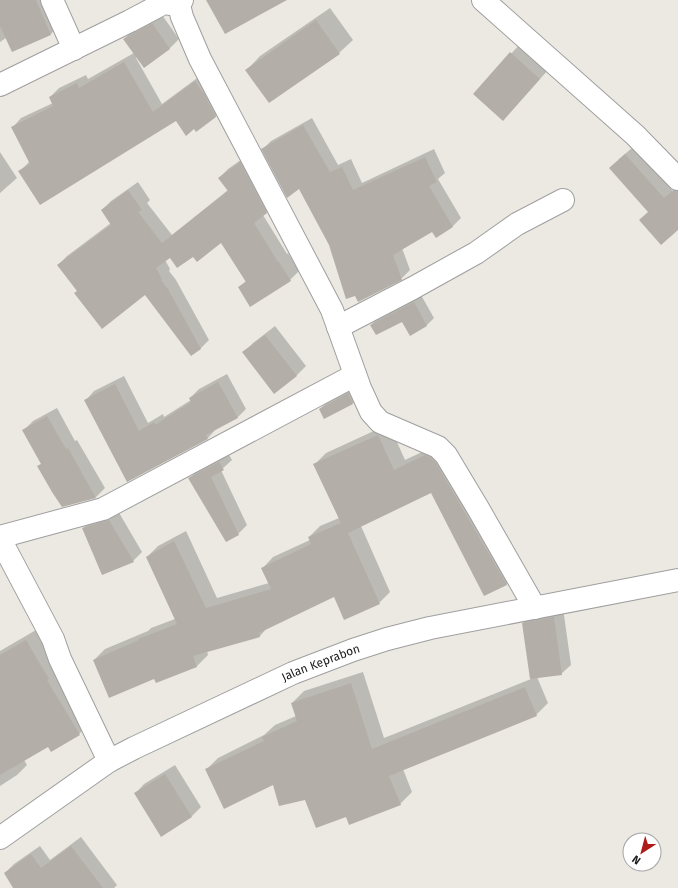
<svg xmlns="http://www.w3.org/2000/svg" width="678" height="888" viewBox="0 0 678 888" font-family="'Fira Sans',sans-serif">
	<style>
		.shadow { fill: #0003 }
		.building { fill: #b4aea8 }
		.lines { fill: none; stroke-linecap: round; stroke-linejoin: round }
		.minor-casing { stroke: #9f9f9f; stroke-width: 24 }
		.minor { stroke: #fff; stroke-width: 22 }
		.labels { text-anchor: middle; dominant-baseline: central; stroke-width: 3; stroke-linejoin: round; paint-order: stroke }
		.street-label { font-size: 12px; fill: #1b1b1b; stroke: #fff }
	</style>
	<rect width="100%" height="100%" fill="#ebe9e2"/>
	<path class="shadow" d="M0 0H48L59 25 51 34 12 51 6 38 0 42Z
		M330 8 353 40 339 53 247 70 260 56Z
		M162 15 179 39 170 48 144 66 137 57 136 58 162 104 204 73 224 107 216 116 196 130 194 128 176 120 20 171 30 161 13 127 21 118 53 103 50 97 59 88 86 75 88 79 134 53 124 39 133 30Z
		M520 44 549 69 512 110 475 94Z
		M312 118 338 165 351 159 362 183 434 149 445 173 438 179 461 218 453 226 436 237 433 231 402 248 410 270 401 279 330 245 300 188 263 149 271 141Z
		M633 147 673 191 678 187V229L649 212 618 160Z
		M0 152 17 178 0 193Z
		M249 154 275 204 263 215 287 254 288 253 299 271 290 280 239 287 246 281 221 241 193 256 170 257 165 260 170 269 169 271 176 280 209 340 200 349 145 293 78 290 58 265 67 256 111 223 102 210 111 201 138 182 150 200 147 203 172 235 228 190 219 178 228 169Z
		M421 295 434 318 427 325 410 334 402 321 371 325 378 318Z
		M275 326 306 366 297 375 275 392 244 353 253 343Z
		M227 374 246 409 238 417 216 429 208 438 127 481 86 400 94 391 124 376 148 423 163 414 164 417 191 400 190 398 199 389Z
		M358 384 362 394 353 403 324 417 320 409 329 400Z
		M57 408 75 441 77 440 105 488 96 497 62 506 42 463 24 430 33 421Z
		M389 424 405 460 437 445 518 573 507 584 485 595 432 492 361 526 390 592 379 603 335 595 267 628 260 636 207 651 208 655 197 666 156 681 155 678 94 660 105 649 148 631 151 628 175 619 147 557 158 546 186 531 217 598 269 583 262 569 273 557 310 540 309 537 320 526 339 518 315 464 326 453Z
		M228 453 232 460 221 470 247 525 238 534 190 478 199 469Z
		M118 511 142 552 133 561 83 528 92 519Z
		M563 608 571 665 561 674 537 677 548 703 536 715 403 769 412 792 400 804 346 815 306 799 274 784 206 770 218 758 264 735 275 725 296 716 292 703 304 691 363 672 384 738 531 679 523 623 532 614Z
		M36 630 89 724 79 734 48 746 24 760 27 765 17 775 0 786V651Z
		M175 765 201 807 192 816 161 835 135 794 144 784Z
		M81 837 117 885 114 888H16L5 873 14 864 40 846 50 860Z"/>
	<path class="building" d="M0 0H36L51 35 12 52 0 26Z
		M206 0H287L225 34Z
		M316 20 340 54 269 103 245 70Z
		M152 23 170 49 144 68 123 39Z
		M510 52 540 79 503 121 473 94Z
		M124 62 153 112 195 81 204 94 216 117 196 132 194 129 186 136 176 121 40 205 18 171 30 164 11 127 53 106 49 97 77 83 79 88Z
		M303 125 330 172 342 167 353 190 425 157 437 182 429 186 453 227 436 238 432 232 393 255 402 280 358 302 355 296 346 299 329 245 299 189 287 198 261 149Z
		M625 154 664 198 674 190 678 191V230L661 245 639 220 648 212 609 168Z
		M240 162 267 213 254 223 278 262H279L291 281 250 307 238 287 246 282 221 243 197 262 193 257 177 268 170 258 156 268 162 279 161 280 168 289 201 349 191 356 145 295 102 329 74 293 77 291 57 265 111 225 101 210 128 190 142 210 138 212 162 243 228 191 218 178Z
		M414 302 427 326 410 336 402 322 376 335 370 325Z
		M265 335 297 376 274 394 242 352Z
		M218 382 238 418 206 435 208 439 127 482 84 400 115 384 139 431 154 422 155 425 191 402 189 398Z
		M348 393 353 404 324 419 319 409Z
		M47 416 66 449 68 448 96 498 62 507 52 492 37 466 41 464 22 430Z
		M378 435 394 470 425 455 431 458 436 463 507 585 484 596 431 493 348 533 380 604 344 620 334 597 259 633 260 637 193 656 197 667 156 683 154 679 109 698 93 660 139 640 138 639 177 624 146 557 174 541 206 608 271 589 261 568 311 544 308 537 341 523 313 464Z
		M219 462 224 470 211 477 239 535 226 542 188 478Z
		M109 520 134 562 102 575 82 528Z
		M554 617 562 675 530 679 522 623Z
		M26 640 49 679 47 680 80 735 51 752 48 747 0 775V655Z
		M351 683 372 749 525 687 537 716 389 776 401 805 349 825 346 817 316 828 305 800 279 806 273 785 224 809 205 769 264 741 262 737 297 721 291 703Z
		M165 774 192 817 161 837 134 793Z
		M71 846 103 888H13L4 873 31 854 41 868Z"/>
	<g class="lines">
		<defs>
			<g id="minor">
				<path d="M52 0 74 49"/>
				<path d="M182 0 179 5 182 17 200 59 332 310 360 388 371 412 380 422 438 447 446 455 479 510 535 608"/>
				<path d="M483 0 635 135 678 179"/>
				<path d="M0 85 130 21 164 3 179 5"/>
				<path d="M338 327 413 288 476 253 517 224 563 200"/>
				<path d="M0 537 103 509 355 375"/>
				<path d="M0 539 53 639 60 659 109 761"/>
				<path id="s1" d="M0 838 109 761 134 748 293 673 353 650 387 639 430 628 678 580"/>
			</g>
		</defs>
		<use href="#minor" class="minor-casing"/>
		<use href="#minor" class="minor"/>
	</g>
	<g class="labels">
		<g class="street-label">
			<text stroke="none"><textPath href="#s1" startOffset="367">Jalan Keprabon</textPath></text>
		</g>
	</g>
	<g transform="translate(642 852) rotate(216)"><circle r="19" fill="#ffffff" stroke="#a4a4a4"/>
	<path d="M0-3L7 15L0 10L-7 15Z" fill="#ae1b18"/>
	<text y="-6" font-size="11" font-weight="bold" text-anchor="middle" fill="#1b1b1b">N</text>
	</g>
</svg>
